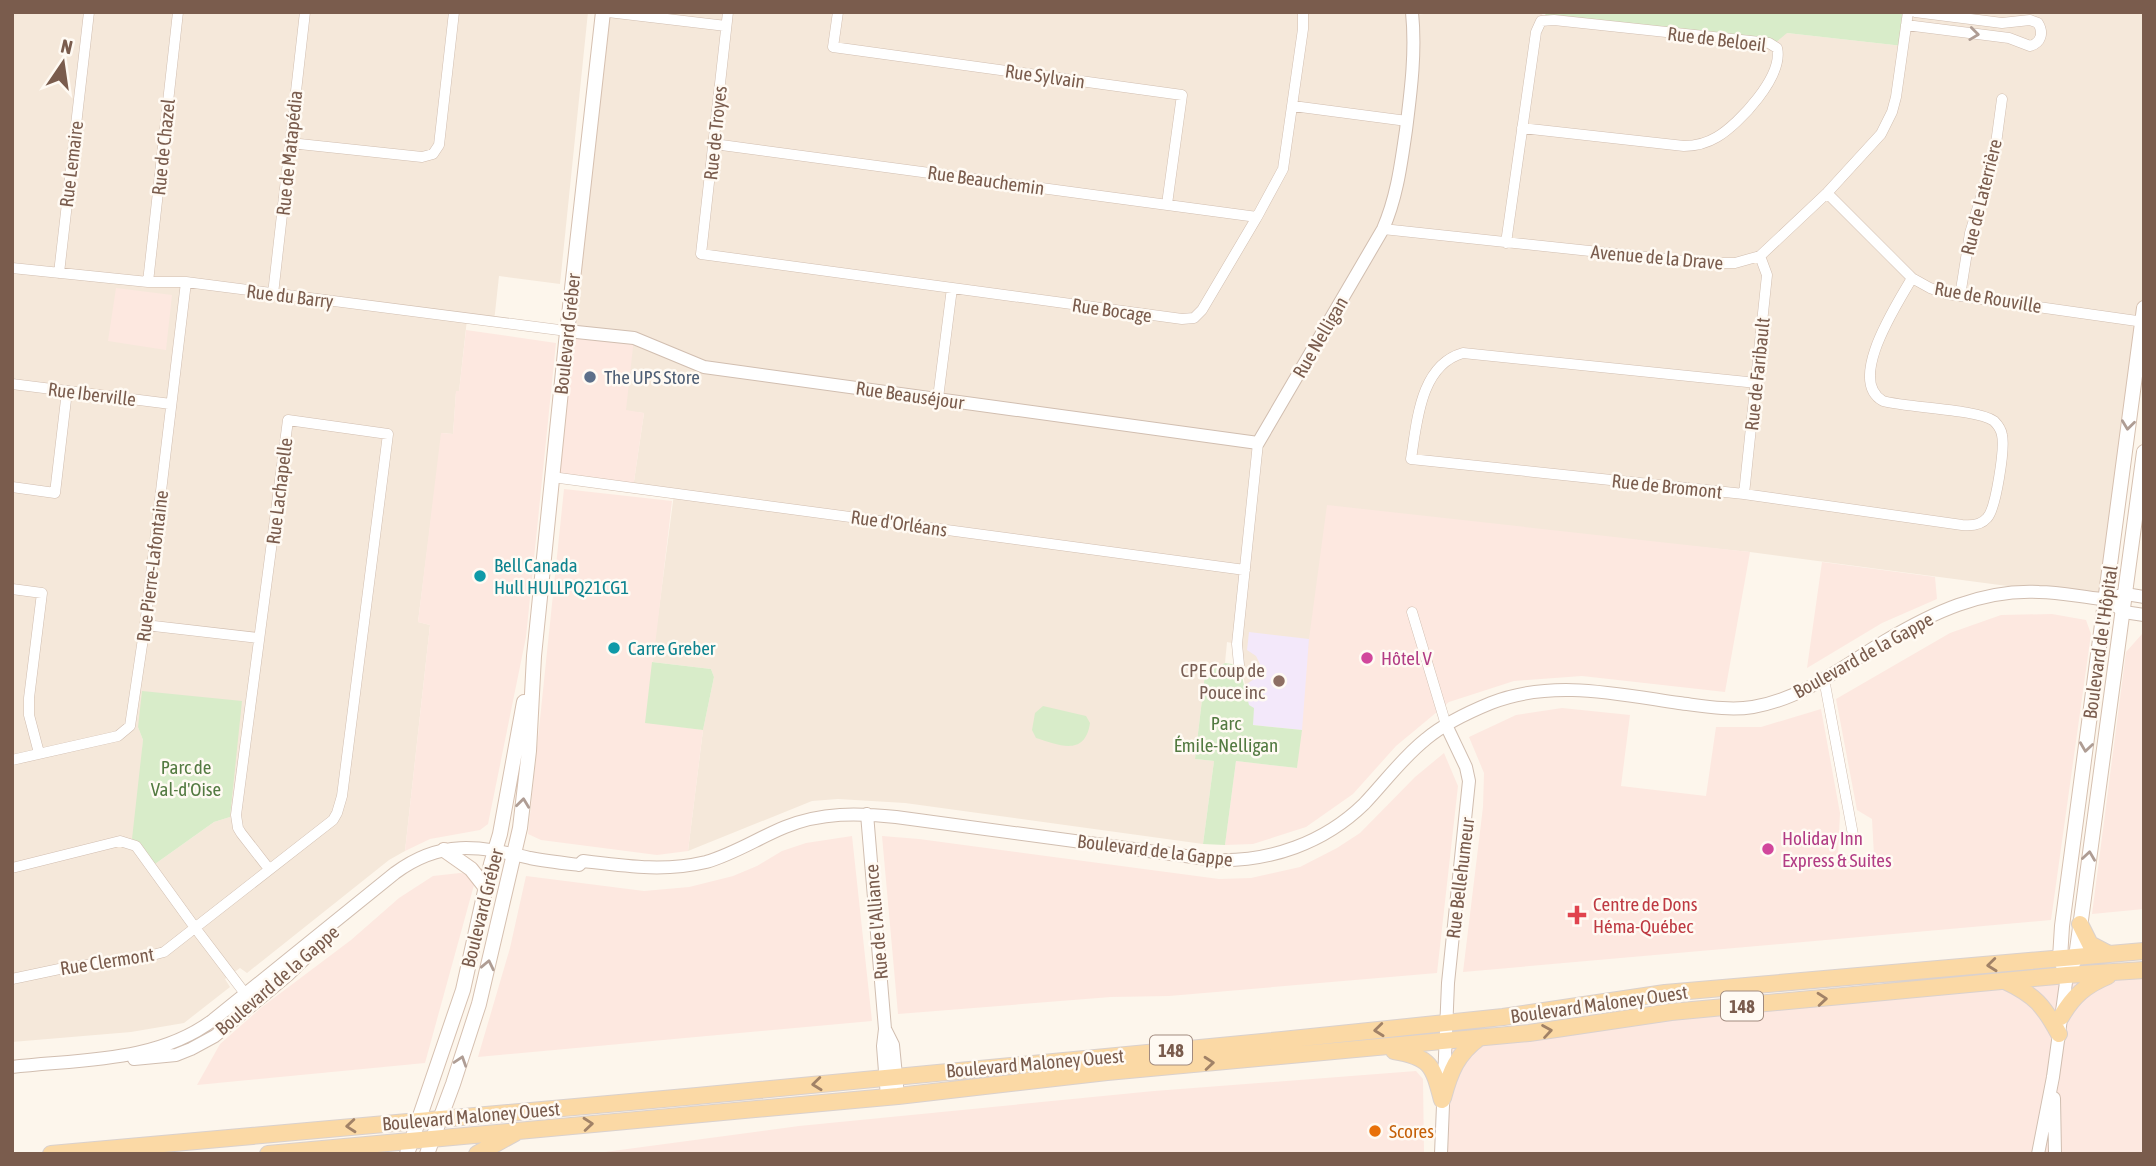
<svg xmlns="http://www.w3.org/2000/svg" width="2156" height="1166" viewBox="0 0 2156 1166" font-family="'Asap Condensed',sans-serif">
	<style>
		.residential { fill: #f5e8da; fill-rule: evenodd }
		.commercial { fill: #fde8e0 }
		.education { fill: #f3e8fa }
		.green { fill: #d8ecc9 }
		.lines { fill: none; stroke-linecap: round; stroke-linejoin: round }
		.minor-casing { stroke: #d1beb0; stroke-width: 11 }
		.tertiary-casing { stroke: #d1beb0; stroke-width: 14 }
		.secondary-casing { stroke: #d6c0b0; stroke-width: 16 }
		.primary-casing { stroke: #dad1cd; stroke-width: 18 }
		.minor { stroke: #fff; stroke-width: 10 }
		.tertiary { stroke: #fff; stroke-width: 12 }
		.secondary { stroke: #fff; stroke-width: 14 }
		.primary { stroke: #fbd9a5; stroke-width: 16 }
		.oneway { stroke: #af9d94 }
		.oneway2 { stroke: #a18267 }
		.service-dot { fill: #5c6f8a; stroke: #fffaf3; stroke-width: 2.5 }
		.culture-dot { fill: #0f9aa8; stroke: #fffaf3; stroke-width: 2.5 }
		.hotel-dot { fill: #d1479c; stroke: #fffaf3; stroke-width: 2.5 }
		.education-dot { fill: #8d6e63; stroke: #fffaf3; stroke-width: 2.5 }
		.health-dot { fill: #e0444e; stroke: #fffaf3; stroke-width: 2.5 }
		.food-dot { fill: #e8710a; stroke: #fffaf3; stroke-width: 2.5 }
		.labels { text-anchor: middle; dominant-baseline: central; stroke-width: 5; stroke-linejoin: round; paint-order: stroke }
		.shield { fill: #fffaf3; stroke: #a28b7f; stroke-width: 2 }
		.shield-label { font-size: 18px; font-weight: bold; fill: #7a5c4d }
		.street-label { font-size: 19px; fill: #7a5c4d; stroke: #fffaf3 }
		.service-label { font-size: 19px; fill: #4e5e75; stroke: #fffaf3; text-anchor: start }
		.culture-label { font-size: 19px; fill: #0d838f; stroke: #fffaf3; text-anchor: start }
		.hotel-label { font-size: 19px; fill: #b23c85; stroke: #fffaf3; text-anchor: start }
		.education-label { font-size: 19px; fill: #785e54; stroke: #fffaf3; text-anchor: end }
		.park-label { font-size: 19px; fill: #537a41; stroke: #fffaf3 }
		.health-label { font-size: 19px; fill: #be3a42; stroke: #fffaf3; text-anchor: start }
		.food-label { font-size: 19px; fill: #c56008; stroke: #fffaf3; text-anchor: start }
	</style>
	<rect width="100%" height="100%" fill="#fdf6ec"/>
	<path class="residential" d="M12 12H588L560 284 499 276 494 322 467 319 459 392H456L453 434 442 433 418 622 430 625 405 851 389 860 247 973 240 968 225 979 230 987 184 1023 131 1032 12 1042ZM138 727 230 817 214 822 155 864 137 841 143 740Z
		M603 12H1412L1413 15 1447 12H1540L1546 19 1787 33 1903 46 1908 12H2144V308L2106 599 1750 552 1659 543 1317 593 1304 684 1253 725 1254 709 1249 705 1237 644 1227 642 1225 663 1205 674 1195 759 1214 761 1203 844 905 803 838 799 812 801 688 851 703 730 714 677 711 669 652 662 674 494 633 488 644 413 626 411 567 331Z"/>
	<path class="commercial" d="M116 288 172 295 166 350 108 341Z
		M466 330 556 343 526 637 488 824 480 830 430 839 405 851 430 625 418 622 441 433 453 434 456 391H459Z
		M567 331 634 338 626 410 644 413 633 488 552 477Z
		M564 489 672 501 646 722 703 730 688 851 657 855 541 840 528 834Z
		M1327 505 1750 552 1725 692 1582 676 1514 681 1449 702 1396 746 1353 794 1306 827 1253 844 1225 845 1236 761 1297 768 1309 639Z
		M1822 562 1935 577 1937 599 1882 623 1807 668Z
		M2052 614 2086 620 2091 634 2051 920 1463 972 1483 807 1484 773 1469 737 1516 715 1562 708 1630 715 1621 786 1706 796 1716 727H1761L1821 709 1840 813 1838 855 1874 856 1872 819 1857 810 1836 699 1950 633 2001 615Z
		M2142 634 2144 909 2092 914 2126 652Z
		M1444 753 1458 786 1437 973 1169 996 1111 997 898 1014 882 836 919 839 1219 879 1251 878 1300 867 1337 848 1360 833 1415 777Z
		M852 836 872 1021 478 1057 510 948 526 876 644 891 689 887 733 876 757 866 782 851 806 843Z
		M460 873 470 874 474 885 425 1063 197 1085 220 1044 262 1007 351 940 399 898 433 876Z
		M2144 970V1154H1441L1445 1041Z
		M1416 1071 1423 1079 1424 1154H590L799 1126 1154 1091Z"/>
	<path class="education" d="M1249 632 1309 639 1302 730 1253 725 1244 686 1257 677 1260 664 1256 656 1247 650Z"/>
	<path class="green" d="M1545 12H1908L1903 46 1787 33 1774 44 1546 19Z
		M652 662 711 669 714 677 703 730 645 723Z
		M1225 663 1239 665 1249 705 1254 708 1253 725 1302 730 1297 768 1236 761 1225 845 1203 844 1214 761 1195 759 1205 674Z
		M142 691 242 701 230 817 214 822 155 864 137 841 132 839 143 740 138 727Z
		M1043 706 1086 716 1090 723C1085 757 1059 745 1036 738L1032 730 1035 713Z"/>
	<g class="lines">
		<defs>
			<path id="minor" d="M608 12 726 26
				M728 12 701 254 1182 319 1194 318 1202 310 1257 217 1283 169 1303 29V12
				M838 12 833 47 1182 95 1167 204
				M1906 25 2009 38 2030 46C2041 43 2044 33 2038 23L2030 20 2002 23 1915 12
				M1293 106 1407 121
				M290 143 422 157 433 154 439 145 454 12
				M714 144 1257 217
				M1827 193 1912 278 1930 288 1947 294 2144 322
				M1383 229 1703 263H1735L1760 256 1827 193 1881 134 1892 112 1896 97 1908 12
				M1506 243 1536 32 1541 21 1554 20 1769 43 1777 48C1784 76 1739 124 1717 137 1707 143 1696 146 1684 146L1522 128
				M12 268 148 282H186L567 331
				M59 273 89 12
				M148 282 178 12
				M273 294 305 12
				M1960 296 1970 233 1995 151 2002 99
				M1757 383 1463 353C1420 365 1417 422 1411 459L1744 494 1962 525C1971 526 1981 525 1987 518 1996 509 2005 448 2002 435 2001 429 1998 425 1994 421 1977 409 1908 408 1883 401 1846 380 1898 303 1912 278
				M12 384 171 404
				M938 398 952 288
				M552 477 1245 570
				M12 487 55 493 67 391
				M1744 494 1767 275 1760 256
				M12 589 42 593 29 698V715L39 753
				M1412 612 1446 725
				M145 625 259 638
				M1239 665 1237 644 1258 443
				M1824 679 1854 840
				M12 760 118 736 130 726 145 625 186 282
				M12 868 120 841 136 846 196 929 253 1004
				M12 979 64 968 145 957 164 952 333 820 337 813 342 796 388 434 288 420 236 815 238 828 241 833 269 869"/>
			<path id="tertiary" d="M567 331 634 338 704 367 1258 443 1383 229C1397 197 1401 164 1406 130 1411 90 1416 52 1412 12
				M2115 605 2124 612 2144 615
				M867 814 885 1029 883 1046 887 1097
				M885 1029 893 1045 898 1096
				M134 1059 176 1055 191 1049 215 1036 288 975 326 938
				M12 1067C79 1059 156 1063 213 1020L395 873C441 839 478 846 530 858 546 861 563 863 579 865L583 861C625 866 664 872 706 862 734 854 758 838 785 827 822 812 858 813 896 817L1215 860C1270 862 1324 843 1364 804 1385 782 1402 758 1426 739 1445 723 1469 712 1491 703 1552 679 1617 694 1679 703 1703 706 1729 711 1753 707 1802 699 1843 666 1885 641 1932 613 1982 589 2039 592 2060 592 2081 597 2102 599 2109 599 2116 596 2123 595 2130 594 2137 596 2144 597
				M2054 1098 2055 1154
				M1441 1154 1448 983 1469 781 1466 767 1446 725
				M2038 1154 2053 1077 2067 975"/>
			<path id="secondary" d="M444 850 471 869 486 888
				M2071 967 2076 957 2144 452
				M2067 975 2060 958 2062 926 2144 308
				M407 1154 463 990 491 864 500 834 524 702
				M427 1154 453 1084 479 1004 520 828 529 751 534 656 566 342 603 12"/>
			<path id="primary" d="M2080 924 2090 944 2109 954
				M2005 981C2035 995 2044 1006 2059 1034
				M2061 1017C2073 996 2086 985 2108 976
				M1394 1051C1431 1057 1433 1066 1442 1100
				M1443 1098C1450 1072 1457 1054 1479 1038
				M51 1154 697 1096 1282 1040 1503 1017 1665 993 2144 951
				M268 1154 898 1096 1107 1072 1529 1033 1671 1012 2067 975 2144 970
				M477 1154 515 1133"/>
		</defs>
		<use href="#minor" class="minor-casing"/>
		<use href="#tertiary" class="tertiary-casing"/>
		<use href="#secondary" class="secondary-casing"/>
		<use href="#primary" class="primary-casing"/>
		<use href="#minor" class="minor"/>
		<use href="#tertiary" class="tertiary"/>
		<use href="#secondary" class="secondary"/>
		<use href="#primary" class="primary"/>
	</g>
	<defs><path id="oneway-chevron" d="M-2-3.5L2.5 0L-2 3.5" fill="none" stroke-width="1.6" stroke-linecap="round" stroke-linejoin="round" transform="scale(1.75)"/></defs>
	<g class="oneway">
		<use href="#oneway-chevron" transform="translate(1974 34) rotate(7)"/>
		<use href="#oneway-chevron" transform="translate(2128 425) rotate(97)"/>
		<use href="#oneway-chevron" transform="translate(2086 747) rotate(98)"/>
		<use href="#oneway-chevron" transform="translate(523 803) rotate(-83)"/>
		<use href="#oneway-chevron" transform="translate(2089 856) rotate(-82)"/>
		<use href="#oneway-chevron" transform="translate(488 965) rotate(-78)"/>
		<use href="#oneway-chevron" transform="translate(461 1061) rotate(-72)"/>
	</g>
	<g class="oneway2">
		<use href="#oneway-chevron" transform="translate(1992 965) rotate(174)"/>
		<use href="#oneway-chevron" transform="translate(1822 999) rotate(-5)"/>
		<use href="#oneway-chevron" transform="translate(1379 1030) rotate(174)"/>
		<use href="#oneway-chevron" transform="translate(1547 1031) rotate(-9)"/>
		<use href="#oneway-chevron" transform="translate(1209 1063) rotate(-5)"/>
		<use href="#oneway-chevron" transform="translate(817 1084) rotate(174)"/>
		<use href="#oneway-chevron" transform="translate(588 1124) rotate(-5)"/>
		<use href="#oneway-chevron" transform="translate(351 1126) rotate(175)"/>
	</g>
	<circle class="service-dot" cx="590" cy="377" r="7"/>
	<g class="culture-dot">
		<circle cx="480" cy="576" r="7"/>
		<circle cx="614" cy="648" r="7"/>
	</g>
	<g class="hotel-dot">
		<circle cx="1367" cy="658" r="7"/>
		<circle cx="1768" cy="849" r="7"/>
	</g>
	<circle class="education-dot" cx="1279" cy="681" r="7"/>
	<path class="health-dot" d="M1573.5 904.5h7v7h7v7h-7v7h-7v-7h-7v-7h7z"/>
	<circle class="food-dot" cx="1375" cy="1131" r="7"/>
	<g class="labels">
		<g class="shield">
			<rect x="1721" y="991.5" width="42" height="29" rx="5"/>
			<rect x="1150" y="1035.5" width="42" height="29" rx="5"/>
		</g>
		<g class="shield-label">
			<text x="1742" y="1006">148</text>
			<text x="1171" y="1050">148</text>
		</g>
		<g class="street-label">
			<text transform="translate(1717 39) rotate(7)">Rue de Beloeil</text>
			<text transform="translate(1045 76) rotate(8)">Rue Sylvain</text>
			<text transform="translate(715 133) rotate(-84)">Rue de Troyes</text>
			<text transform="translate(163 147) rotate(-84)">Rue de Chazel</text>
			<text transform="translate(289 153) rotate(-84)">Rue de Matapédia</text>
			<text transform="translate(71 164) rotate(-83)">Rue Lemaire</text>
			<text transform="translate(986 180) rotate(8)">Rue Beauchemin</text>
			<text transform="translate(1981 197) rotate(-76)">Rue de Laterrière</text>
			<text transform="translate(1657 257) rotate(5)">Avenue de la Drave</text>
			<text transform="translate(290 296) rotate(7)">Rue du Barry</text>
			<text transform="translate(1988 297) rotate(10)">Rue de Rouville</text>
			<text transform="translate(1112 310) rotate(8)">Rue Bocage</text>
			<text transform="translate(567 334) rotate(-84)">Boulevard Gréber</text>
			<text transform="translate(1320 337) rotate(-60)">Rue Nelligan</text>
			<text transform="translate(1757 374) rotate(-84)">Rue de Faribault</text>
			<text transform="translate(92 394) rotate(7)">Rue Iberville</text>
			<text transform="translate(910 395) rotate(8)">Rue Beauséjour</text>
			<text transform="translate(1667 486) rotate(6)">Rue de Bromont</text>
			<text transform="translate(279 491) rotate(-83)">Rue Lachapelle</text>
			<text transform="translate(899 523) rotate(8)">Rue d'Orléans</text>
			<text transform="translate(152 566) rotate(-83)">Rue Pierre-Lafontaine</text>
			<text transform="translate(2100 642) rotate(-82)">Boulevard de l'Hôpital</text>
			<text transform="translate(1863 655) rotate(-29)">Boulevard de la Gappe</text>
			<text transform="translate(1155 850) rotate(7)">Boulevard de la Gappe</text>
			<text transform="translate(1460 878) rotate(-83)">Rue Bellehumeur</text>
			<text transform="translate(482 908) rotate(-76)">Boulevard Gréber</text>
			<text transform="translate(876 922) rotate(-95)">Rue de l'Alliance</text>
			<text transform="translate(107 961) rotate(-9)">Rue Clermont</text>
			<text transform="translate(277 980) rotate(-41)">Boulevard de la Gappe</text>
			<text transform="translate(1599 1004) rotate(-8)">Boulevard Maloney Ouest</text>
			<text transform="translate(1035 1063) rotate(-5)">Boulevard Maloney Ouest</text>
			<text transform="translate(471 1116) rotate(-5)">Boulevard Maloney Ouest</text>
		</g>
		<g class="service-label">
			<text x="604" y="377">The UPS Store</text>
		</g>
		<g class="culture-label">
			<text x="494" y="565">Bell Canada<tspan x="494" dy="22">Hull HULLPQ21CG1</tspan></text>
			<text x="628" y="648">Carre Greber</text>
		</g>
		<g class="hotel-label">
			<text x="1381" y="658">Hôtel V</text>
			<text x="1782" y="838">Holiday Inn<tspan x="1782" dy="22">Express &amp; Suites</tspan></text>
		</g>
		<g class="education-label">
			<text x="1265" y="670">CPE Coup de<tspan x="1265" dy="22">Pouce inc</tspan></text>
		</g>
		<g class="park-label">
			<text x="1226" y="723">Parc<tspan x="1226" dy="22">Émile-Nelligan</tspan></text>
			<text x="186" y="767">Parc de<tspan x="186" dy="22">Val-d'Oise</tspan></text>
		</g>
		<g class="health-label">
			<text x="1593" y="904">Centre de Dons<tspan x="1593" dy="22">Héma-Québec</tspan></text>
		</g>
		<g class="food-label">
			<text x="1389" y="1131">Scores</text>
		</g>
	</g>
	<rect width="2156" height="1166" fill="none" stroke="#7a5c4d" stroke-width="28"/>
	<g transform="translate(63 63) rotate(13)" stroke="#fffaf3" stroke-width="5" paint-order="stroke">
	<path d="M0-5L12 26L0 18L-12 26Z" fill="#7a5c4d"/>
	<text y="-10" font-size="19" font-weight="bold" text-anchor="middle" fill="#7a5c4d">N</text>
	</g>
</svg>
